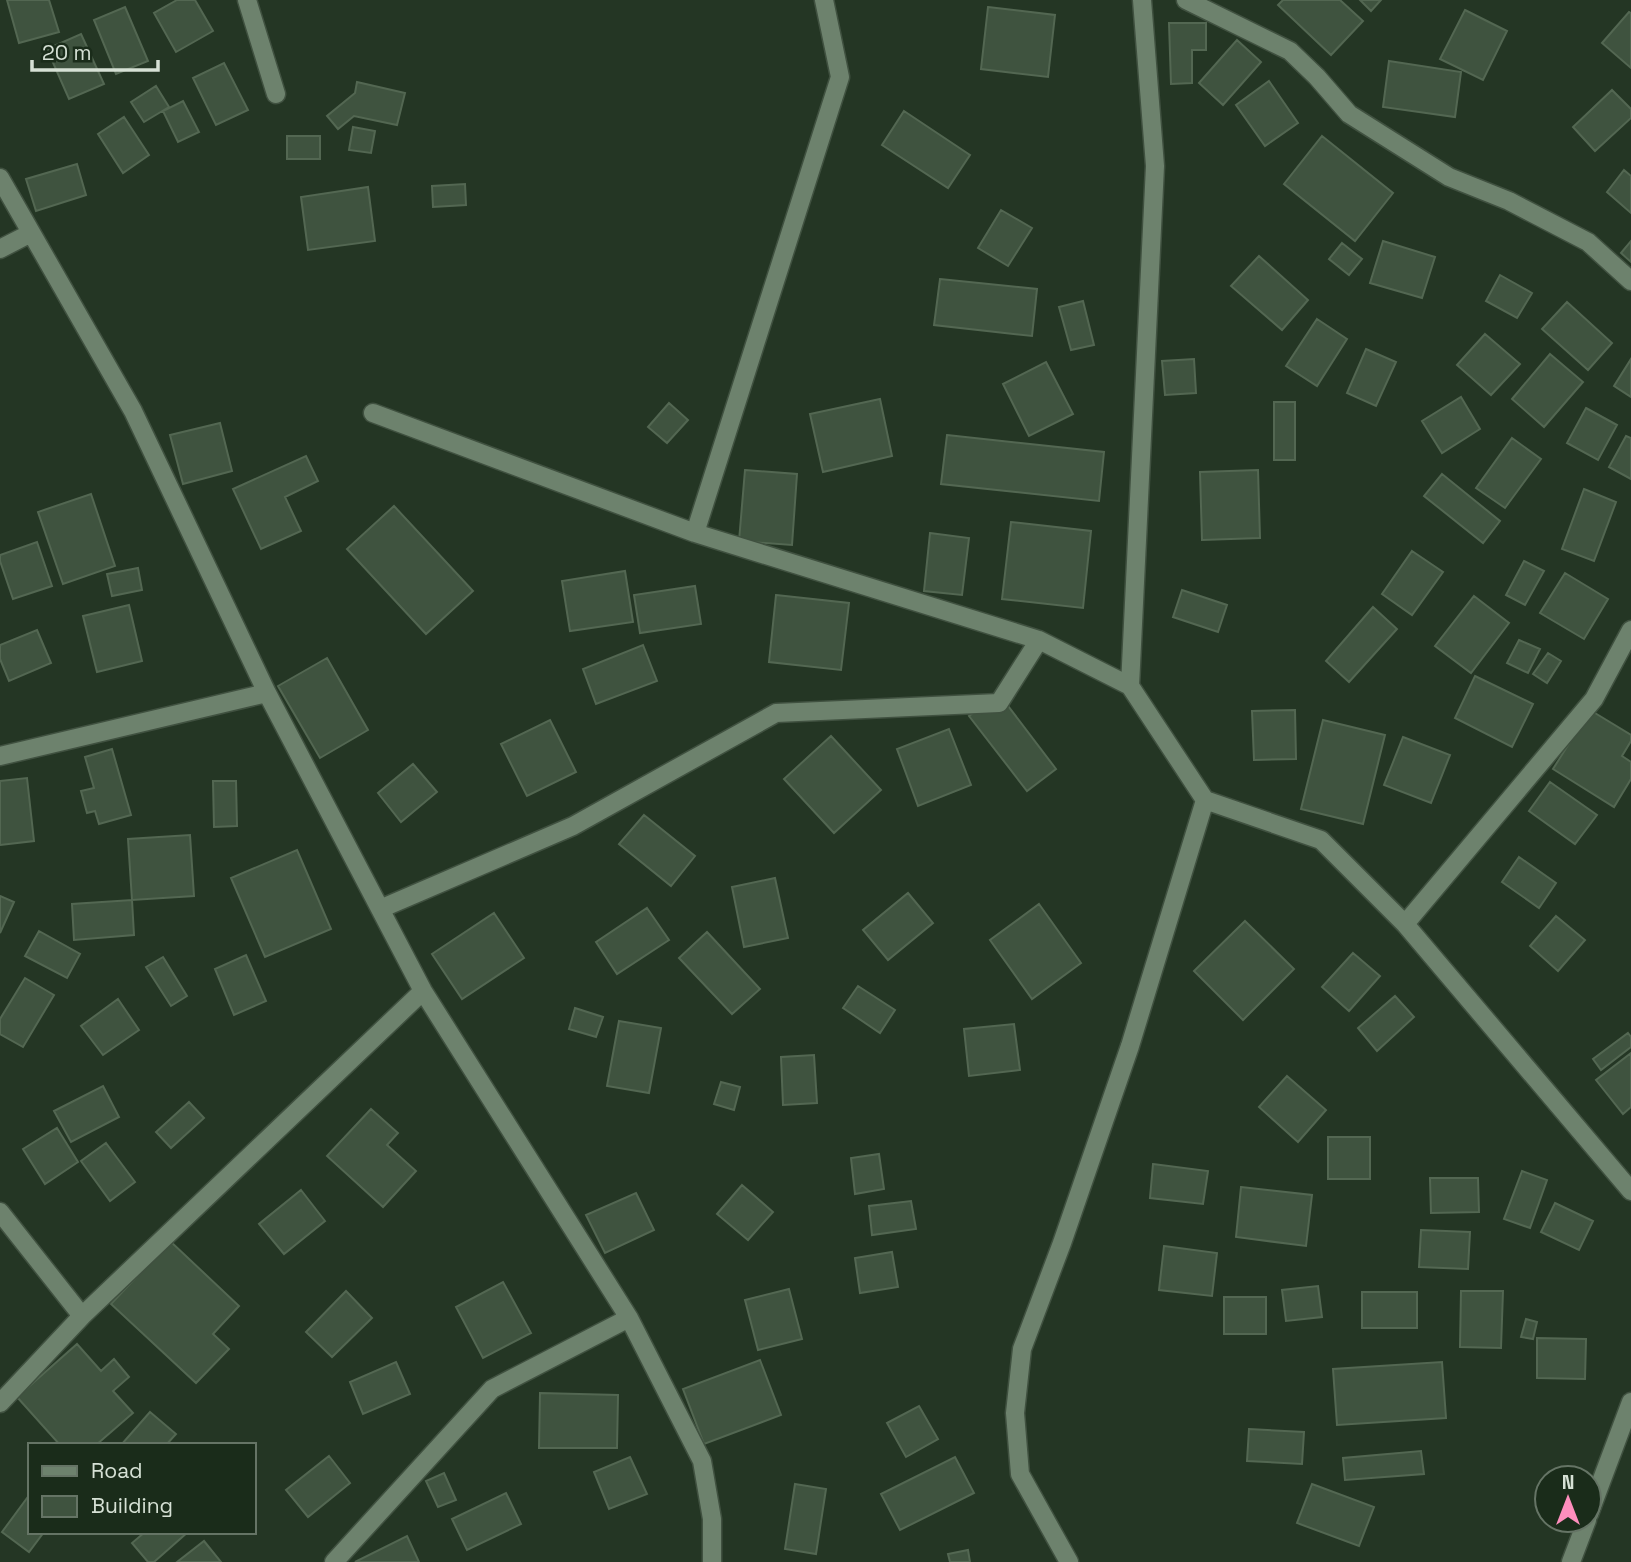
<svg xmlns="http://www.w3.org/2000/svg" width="1631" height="1562" viewBox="0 0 1631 1562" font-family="'Space Grotesk',sans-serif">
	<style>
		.building { fill: #3f533f; stroke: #536752; stroke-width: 2 }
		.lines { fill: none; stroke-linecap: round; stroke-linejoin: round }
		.minor-casing { stroke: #405140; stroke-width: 21 }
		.minor { stroke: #6d826d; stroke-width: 18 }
	</style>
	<rect width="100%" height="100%" fill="#243624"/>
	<path class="building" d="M7 0H49L59 32 19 43Z
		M177 0H195L213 31 176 52 154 13Z
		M1283 0H1340L1363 21 1331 55 1278 5Z
		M1360 0H1381L1371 11Z
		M125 7 148 61 116 74 94 20Z
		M988 7 1055 15 1048 77 981 69Z
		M1465 10 1507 31 1483 80 1440 59Z
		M1629 12 1631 13V68L1602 43Z
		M1169 23H1206V50H1192V83L1171 84Z
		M81 34 104 84 69 99 47 49Z
		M1237 40 1261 62 1223 105 1199 83Z
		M1389 61 1461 72 1455 117 1383 107Z
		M224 63 248 110 216 125 193 78Z
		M1269 81 1298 123 1265 146 1236 105Z
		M357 82 405 93 397 125 354 116 338 129 327 116 355 93Z
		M156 86 169 107 144 122 131 102Z
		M1612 90 1631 109V118L1595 151 1573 127Z
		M183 101 199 132 178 142 163 111Z
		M904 111 970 155 948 188 882 145Z
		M124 117 149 155 123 173 98 134Z
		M353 127 375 131 371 153 349 150Z
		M287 136H320V159H287Z
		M1322 136 1393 193 1355 241 1284 184Z
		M77 164 86 195 36 211 26 179Z
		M1624 170 1631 176V213L1607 192Z
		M465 184 466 205 433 207 432 186Z
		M368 187 375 241 308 250 301 197Z
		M1001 210 1032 228 1008 266 978 248Z
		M1383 241 1435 257 1422 298 1370 283Z
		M1631 241V262L1621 253Z
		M1342 243 1362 259 1349 275 1329 259Z
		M1259 256 1308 300 1282 330 1231 286Z
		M1500 275 1532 293 1517 318 1486 301Z
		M940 279 1037 289 1032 336 934 325Z
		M1083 301 1094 345 1071 350 1059 307Z
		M1567 302 1612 343 1588 370 1542 329Z
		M1317 319 1347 339 1317 386 1286 366Z
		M1485 334 1520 364 1491 395 1457 365Z
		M1366 349 1396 362 1376 406 1347 393Z
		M1550 354 1583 382 1544 427 1512 399Z
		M1194 359 1196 393 1165 395 1162 361Z
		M1631 359V397L1614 386Z
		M1046 362 1073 414 1029 436 1003 384Z
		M1461 397 1480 429 1442 453 1422 421Z
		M880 399 892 456 823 472 810 414Z
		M1274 402H1295V460H1274Z
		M669 403 688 420 667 443 648 427Z
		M1586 408 1617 425 1598 460 1567 443Z
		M220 423 232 471 183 484 170 435Z
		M947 435 1104 452 1099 501 941 484Z
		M1626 436 1631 438V479L1609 467Z
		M1512 438 1541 459 1505 508 1476 488Z
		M306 456 318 481 285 497 301 531 261 549 233 489Z
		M745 470 797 474 792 545 739 541Z
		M1258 470 1260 538 1202 540 1200 472Z
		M1442 474 1500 521 1483 543 1424 496Z
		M1584 489 1616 502 1594 561 1562 549Z
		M91 494 115 566 63 584 38 512Z
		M394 506 473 591 426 634 347 549Z
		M1011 522 1091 531 1083 608 1002 599Z
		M930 533 969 538 962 595 924 591Z
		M37 542 52 586 13 599 0 561V555Z
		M1412 551 1443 572 1412 615 1382 594Z
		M1524 561 1544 571 1525 605 1506 595Z
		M138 568 142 590 112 596 107 574Z
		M625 571 633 622 570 631 562 581Z
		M1565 573 1608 599 1584 639 1540 613Z
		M695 586 701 624 640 633 634 595Z
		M1182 590 1227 605 1218 632 1173 617Z
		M776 595 849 603 841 670 769 662Z
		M1474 596 1509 623 1471 673 1435 646Z
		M129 605 142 661 97 672 83 616Z
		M1373 607 1397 629 1349 682 1326 661Z
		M37 630 51 663 9 681 0 659V645Z
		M1519 640 1540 649 1528 673 1507 663Z
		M643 645 657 681 596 704 583 669Z
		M1548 653 1561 661 1547 683 1533 674Z
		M327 658 368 730 320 758 278 686Z
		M1475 676 1533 704 1512 747 1455 718Z
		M999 694 1056 769 1027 791 969 716Z
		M1295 710 1296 759 1254 760 1252 711Z
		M1590 710 1631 735V741L1622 756 1631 762V779L1614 807 1553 769Z
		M550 720 576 772 527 796 501 744Z
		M1323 720 1385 735 1363 824 1301 809Z
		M949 729 971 785 918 806 897 749Z
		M831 736 881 790 834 833 784 779Z
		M1403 737 1450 755 1431 803 1384 785Z
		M112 749 131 815 99 824 95 811 87 813 81 791 94 788 85 757Z
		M413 764 437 792 401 822 378 793Z
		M27 778 34 841 0 845V781Z
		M213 781H236L237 826 214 827Z
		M1550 782 1597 815 1575 844 1529 811Z
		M644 815 695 856 671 886 619 844Z
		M190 835 194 896 132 900 128 839Z
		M297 850 331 929 265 957 231 878Z
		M1519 857 1556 883 1539 908 1502 882Z
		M775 878 788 938 744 947 732 887Z
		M908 893 933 923 888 960 863 930Z
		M0 896 14 902 0 933Z
		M132 900 134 935 74 940 72 904Z
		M1039 904 1081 963 1032 999 990 940Z
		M647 908 669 940 617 974 596 942Z
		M494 913 524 958 462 999 432 954Z
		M1556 916 1585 940 1558 971 1530 946Z
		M1245 921 1294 969 1243 1020 1194 971Z
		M39 931 80 954 67 978 25 956Z
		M707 932 760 989 732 1014 679 958Z
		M1353 953 1380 976 1349 1011 1322 987Z
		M246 955 266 1001 234 1015 215 969Z
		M163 957 187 996 171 1006 146 967Z
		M25 978 54 995 23 1047 0 1034V1019Z
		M858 986 895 1010 880 1033 843 1008Z
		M1395 996 1414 1017 1377 1051 1358 1028Z
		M118 999 139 1030 103 1055 81 1026Z
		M575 1008 603 1017 596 1037 569 1029Z
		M619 1021 661 1028 649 1093 607 1086Z
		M1014 1024 1020 1070 969 1076 964 1029Z
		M1628 1033 1631 1037V1047L1601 1070 1593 1059Z
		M1631 1053V1107L1623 1114 1596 1080Z
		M814 1055 817 1103 783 1105 781 1057Z
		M1287 1076 1326 1110 1298 1142 1259 1107Z
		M721 1082 740 1087 734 1110 714 1104Z
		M103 1086 119 1117 71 1142 54 1111Z
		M189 1102 204 1118 171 1148 156 1132Z
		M371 1109 398 1133 387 1145 416 1171 383 1207 327 1156Z
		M57 1128 78 1162 45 1184 23 1149Z
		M1328 1137H1370V1179H1328Z
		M106 1143 135 1182 110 1201 81 1161Z
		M879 1154 884 1189 855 1194 851 1158Z
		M1153 1164 1208 1171 1203 1204 1150 1198Z
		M1522 1171 1547 1180 1530 1228 1504 1219Z
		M1430 1178H1478L1479 1212 1431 1213Z
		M742 1185 773 1212 748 1240 717 1214Z
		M1241 1187 1312 1195 1306 1246 1236 1237Z
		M301 1190 325 1221 284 1254 259 1224Z
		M636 1193 654 1230 605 1253 586 1215Z
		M911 1201 916 1229 872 1235 869 1206Z
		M1555 1203 1593 1221 1579 1250 1541 1232Z
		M1421 1230 1470 1232 1468 1269 1419 1267Z
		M170 1241 239 1306 213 1334 229 1349 196 1383 111 1304Z
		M1164 1246 1217 1253 1212 1296 1159 1290Z
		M892 1252 898 1287 860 1293 855 1258Z
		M503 1282 531 1333 483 1358 456 1307Z
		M1318 1286 1322 1317 1286 1321 1282 1290Z
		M789 1289 802 1339 758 1350 745 1300Z
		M346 1291 372 1318 332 1357 306 1332Z
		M1461 1291H1503L1501 1348 1460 1347Z
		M1362 1292H1417V1328H1362Z
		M1224 1297H1266V1334H1224Z
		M1526 1319 1537 1322 1533 1339 1521 1337Z
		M1537 1338 1586 1339 1585 1379 1537 1378Z
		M77 1344 101 1371 114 1359 129 1377 113 1391 133 1413 96 1445H60L17 1397Z
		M760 1360 781 1415 704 1444 683 1389Z
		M396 1362 410 1394 363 1414 350 1382Z
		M1442 1362 1446 1418 1337 1425 1333 1369Z
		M540 1393 618 1395 617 1448H539Z
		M919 1406 938 1439 906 1457 887 1423Z
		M150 1412 176 1434 166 1445H121Z
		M1249 1429 1304 1432 1302 1464 1247 1461Z
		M1421 1451 1424 1474 1345 1480 1343 1458Z
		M329 1456 350 1483 308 1517 286 1490Z
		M630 1457 647 1494 609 1509 594 1472Z
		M955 1457 974 1493 900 1530 881 1494Z
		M444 1473 456 1500 438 1507 426 1481Z
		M795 1484 826 1489 816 1554 785 1549Z
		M1312 1484 1374 1507 1359 1546 1297 1523Z
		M506 1493 521 1524 467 1550 452 1519Z
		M30 1494V1532H44L29 1552 2 1532Z
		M145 1532H188L154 1562H148L132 1543Z
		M407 1536 419 1562H355Z
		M204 1541 221 1562H177Z
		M968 1550 970 1562H950L948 1554Z"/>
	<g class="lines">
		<defs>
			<path id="minor" d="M247 0 276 94
				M1142 0 1155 166 1130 686 1205 800 1321 840 1405 924 1631 1191
				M1186 0 1290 51 1317 77 1349 114 1449 177 1509 201 1588 242 1631 281
				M0 178 133 411 267 693 423 991 629 1318 702 1461 712 1519V1562
				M0 249 31 233
				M373 413 695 533 1039 640 1130 686
				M695 533 840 77 824 0
				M0 756 267 693
				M380 909 573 826 776 713 999 703 1039 640
				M1405 924 1594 699 1631 630
				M0 1212 82 1316
				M0 1403 82 1316 423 991
				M1589 1514 1631 1402
				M334 1562 492 1389 629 1318
				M1069 1562 1020 1474 1015 1413 1022 1349 1062 1243 1130 1046 1205 800
				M1571 1562 1587 1520"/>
		</defs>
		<use href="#minor" class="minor-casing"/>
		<use href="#minor" class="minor"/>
	</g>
	<rect x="28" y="1443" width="228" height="91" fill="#1a2c1a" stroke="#657465" stroke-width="2"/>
	<rect x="42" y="1466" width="35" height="10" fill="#6d826d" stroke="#657465" stroke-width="2"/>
	<text x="91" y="1478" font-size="21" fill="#d6e1d5">Road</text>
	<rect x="42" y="1496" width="35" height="21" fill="#3f533f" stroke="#657465" stroke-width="2"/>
	<text x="91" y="1513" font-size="21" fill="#d6e1d5">Building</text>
	<g transform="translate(1568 1499)"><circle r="33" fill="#1a2c1a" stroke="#657465" stroke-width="2"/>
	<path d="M0-5L12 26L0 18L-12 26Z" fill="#fe8ebd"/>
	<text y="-10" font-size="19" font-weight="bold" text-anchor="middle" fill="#d6e1d5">N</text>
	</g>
	<path d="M32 60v10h126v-10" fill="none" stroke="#d6e1d5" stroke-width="3.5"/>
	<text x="42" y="60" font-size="21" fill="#d6e1d5" stroke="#1a2c1a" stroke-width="5" paint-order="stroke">20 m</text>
</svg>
